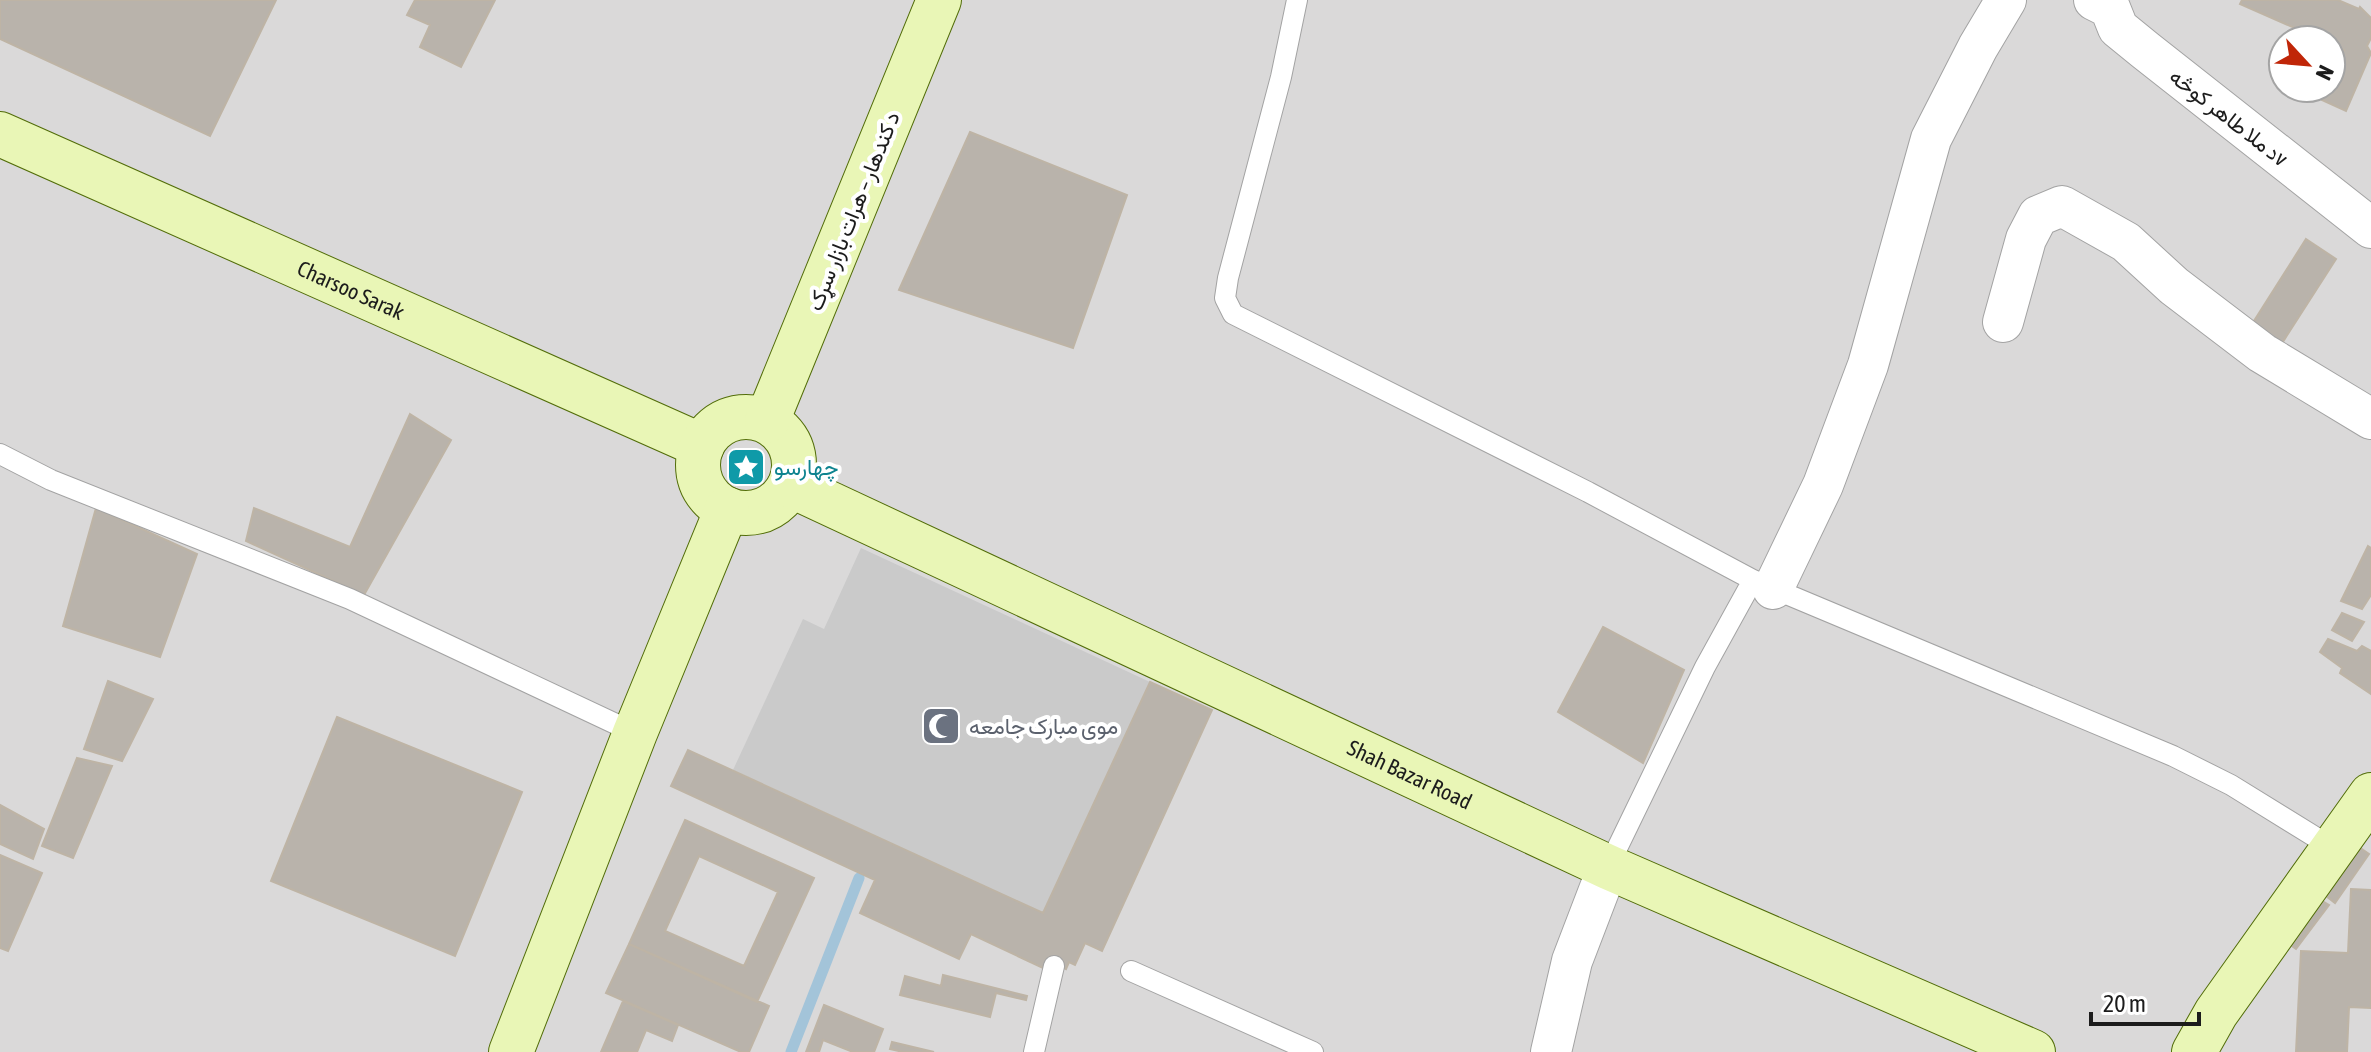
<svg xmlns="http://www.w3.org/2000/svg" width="2371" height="1052" viewBox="0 0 2371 1052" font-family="'Asap Condensed',Vazirmatn,sans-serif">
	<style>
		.residential { fill: #dad9d9; fill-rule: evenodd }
		.religious { fill: #cacaca }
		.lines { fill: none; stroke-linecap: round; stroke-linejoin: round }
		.stream { stroke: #a3c4d9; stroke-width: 11 }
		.building { fill: #b9b3ab; stroke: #beb4a5; stroke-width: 2; fill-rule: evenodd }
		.lane-casing { stroke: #a3a3a3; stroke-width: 22 }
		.street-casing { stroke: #a3a3a3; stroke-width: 42 }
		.secondary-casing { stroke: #526d09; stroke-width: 46 }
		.lane { stroke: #fff; stroke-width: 20 }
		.street { stroke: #fff; stroke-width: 40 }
		.secondary { stroke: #e9f6b6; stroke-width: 44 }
		.labels { text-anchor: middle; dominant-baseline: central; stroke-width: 8; stroke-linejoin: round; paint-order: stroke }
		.street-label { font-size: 22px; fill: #1c1c1c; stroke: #fff }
		.culture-label { font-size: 22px; fill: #0d838f; stroke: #fff; text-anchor: start }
		.worship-label { font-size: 22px; fill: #5b616d; stroke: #fff; text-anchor: start }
	</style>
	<rect width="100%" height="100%" fill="#edebe2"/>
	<path class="residential" d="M0 0H2371V1052H0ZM2283 40H2331V88H2283Z"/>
	<path class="religious" d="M861 548 1150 682 1043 913 733 770 803 619 824 629Z"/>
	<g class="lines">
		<path class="stream" d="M791 1052 859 878"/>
	</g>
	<path class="building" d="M0 0H276L210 136 0 39Z
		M415 0H495L461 67 420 47 430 25 407 15Z
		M2242 0H2338L2359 9 2360 7 2371 18V38L2367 46 2371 53 2346 111 2322 100 2328 88H2331V80L2344 50 2331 44V40H2322L2240 4Z
		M970 132 1127 195 1073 348 899 290Z
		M2306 239 2336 259 2277 351 2247 332Z
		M410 414 451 440 364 595 246 541 254 508 350 547Z
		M96 508 197 554 160 657 63 626Z
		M2368 546 2371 548V595L2362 609 2341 601Z
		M2342 613 2364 622 2352 641 2332 630Z
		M1603 627 1684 670 1643 763 1558 712Z
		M2328 639 2357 651 2362 646 2371 651V694L2340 673 2342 668 2320 652Z
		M108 681 153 699 122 761 84 749Z
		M1150 682 1212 710 1102 951 1085 943 1075 965 1069 962 1066 969 1049 960 1045 969 971 934 959 959 860 913 875 880 671 786 688 750 1043 913Z
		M337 717 522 792 455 956 271 881Z
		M77 758 112 766 73 858 42 846Z
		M0 805 44 829 33 859 0 844Z
		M685 820 814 878 757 1002 629 944ZM699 856 778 892 744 966 665 931Z
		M2359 847 2369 854 2335 903 2321 892Z
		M0 855 42 873 8 951 0 948Z
		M2351 889 2371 890V1008L2349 1007 2347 1052H2296L2301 951 2348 953Z
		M2314 896 2329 905 2296 949 2283 940Z
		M629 944 769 1006 749 1052H741L606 993Z
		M943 975 1027 996 1026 1000 996 993 990 1017 900 995 905 976 941 986Z
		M623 1001 678 1025 672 1041 646 1030 637 1052H601Z
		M824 1005 883 1029 874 1052H853L823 1040 819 1052H806Z
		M892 1042 934 1052H903L890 1049Z"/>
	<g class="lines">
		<defs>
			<path id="lane" d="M1297 0 1281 77 1228 278 1225 298 1233 314 1588 492 1753 580 2173 756 2231 785 2333 848
				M0 454 51 480 350 599 635 733
				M1608 867 1705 667 1753 580
				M1131 971 1313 1052
				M1034 1052 1054 966"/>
			<path id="street" d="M2094 0 2110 8 2118 28 2145 50 2371 228
				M2003 322 2026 239 2038 216 2062 206 2126 242 2174 286 2262 353 2371 419
				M1773 589 1823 485 1868 365 1931 139 1978 47 2006 0
				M1551 1052 1572 961 1608 867"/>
			<g id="secondary">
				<path id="s1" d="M0 134 702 446"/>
				<circle cx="746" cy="465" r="48"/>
				<path d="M767 421 939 0"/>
				<path id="s2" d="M790 485 1608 867 2033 1052"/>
				<path d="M511 1052 635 733 727 509"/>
				<path d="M2194 1052 2216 1013 2371 795"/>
			</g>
		</defs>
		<use href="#lane" class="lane-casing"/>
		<use href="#street" class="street-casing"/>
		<use href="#secondary" class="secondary-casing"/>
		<use href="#lane" class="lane"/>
		<use href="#street" class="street"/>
		<use href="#secondary" class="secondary"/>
	</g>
	<defs>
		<symbol id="sight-square" viewBox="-11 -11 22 22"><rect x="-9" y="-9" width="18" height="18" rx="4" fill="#0f9aa8" stroke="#fff"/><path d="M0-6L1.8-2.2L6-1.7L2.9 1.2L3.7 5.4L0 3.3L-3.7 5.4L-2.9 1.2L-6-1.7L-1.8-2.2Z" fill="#fff"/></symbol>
		<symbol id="mosque-square" viewBox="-11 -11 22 22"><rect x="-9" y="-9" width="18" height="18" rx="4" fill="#6b7280" stroke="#fff"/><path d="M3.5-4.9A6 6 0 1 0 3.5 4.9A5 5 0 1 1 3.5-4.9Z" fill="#fff"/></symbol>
	</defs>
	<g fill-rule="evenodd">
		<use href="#sight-square" x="724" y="445" width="44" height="44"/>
		<use href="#mosque-square" x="919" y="704" width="44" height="44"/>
	</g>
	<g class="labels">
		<g class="street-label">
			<text transform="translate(2229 117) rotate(38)">د ملا طاهر کوڅهv</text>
			<text transform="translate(853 211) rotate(-68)">د کندهار – هرات بازار سړک</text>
			<text stroke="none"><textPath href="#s1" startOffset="384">Charsoo Sarak</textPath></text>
			<text stroke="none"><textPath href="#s2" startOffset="684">Shah Bazar Road</textPath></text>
		</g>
		<g class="culture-label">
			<text x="774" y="467">چهارسو</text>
		</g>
		<g class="worship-label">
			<text x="969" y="726">موی مبارک جامعه</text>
		</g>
	</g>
	<g transform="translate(2307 64) rotate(116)"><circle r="38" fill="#ffffff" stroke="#a4a4a4" stroke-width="2"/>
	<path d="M0-6L14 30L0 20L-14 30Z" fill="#c02608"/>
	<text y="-12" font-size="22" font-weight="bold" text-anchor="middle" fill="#1c1c1c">N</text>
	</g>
	<path d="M2091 1012v12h108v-12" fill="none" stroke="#1c1c1c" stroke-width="4"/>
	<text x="2103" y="1012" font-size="24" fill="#1c1c1c" stroke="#ffffff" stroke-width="6" paint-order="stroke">20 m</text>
</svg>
